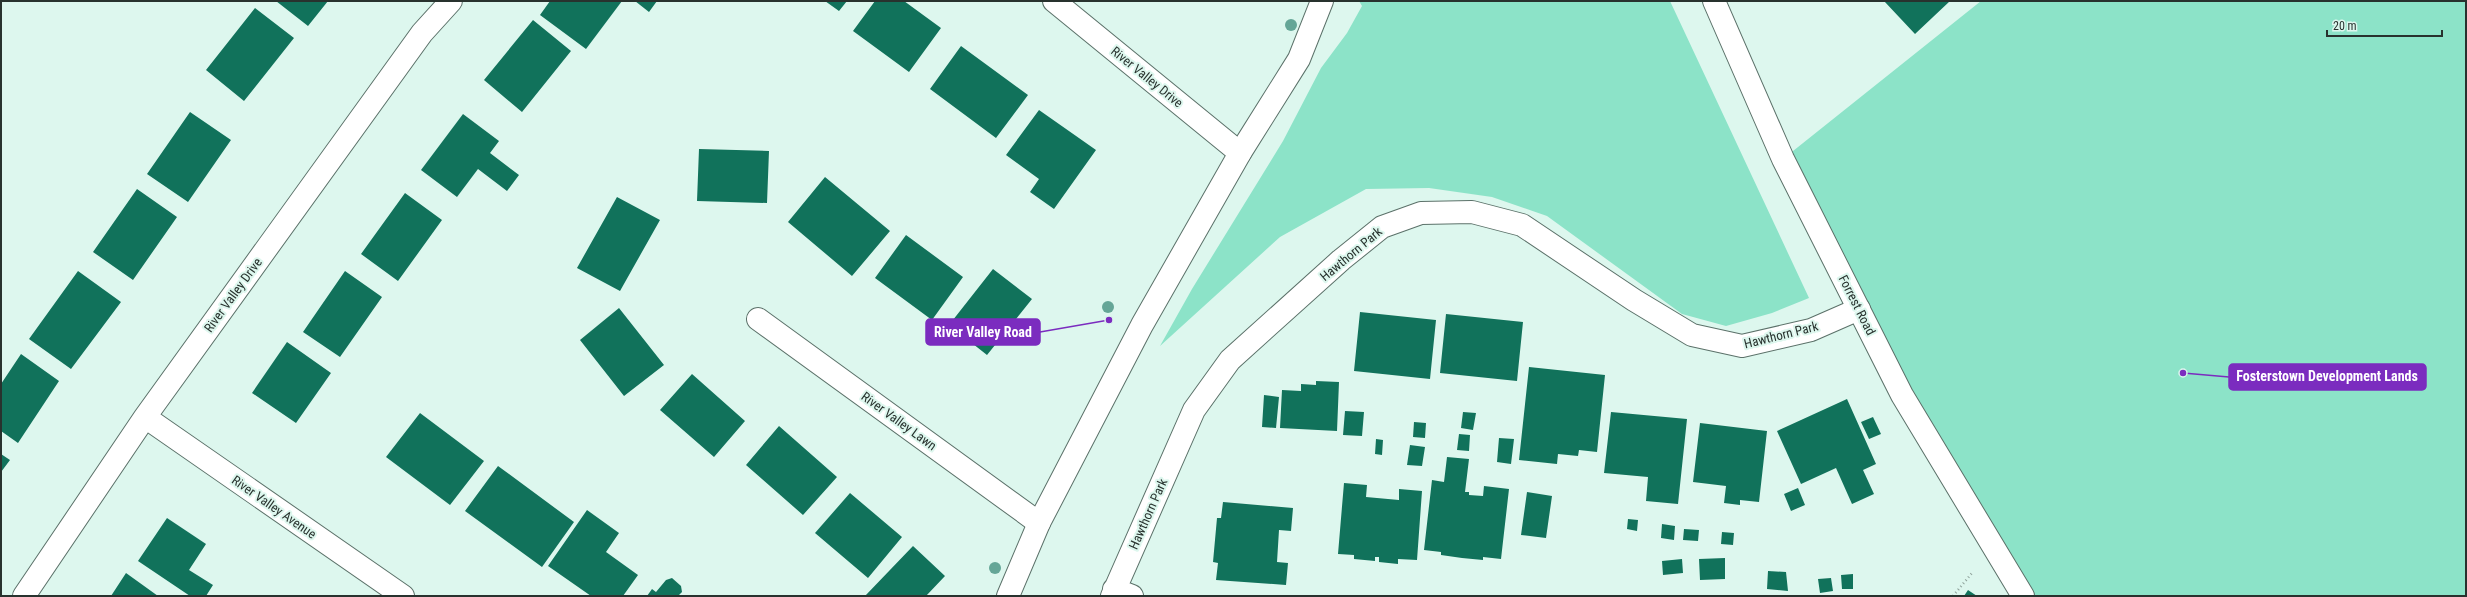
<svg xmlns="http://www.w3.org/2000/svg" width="2467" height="597" viewBox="0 0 2467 597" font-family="'Roboto Condensed',sans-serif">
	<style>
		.green { fill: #8ce3c8 }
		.building { fill: #11725b }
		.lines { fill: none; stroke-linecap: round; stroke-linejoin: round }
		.minor-casing { stroke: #5b7169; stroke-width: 24 }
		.tertiary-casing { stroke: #5b7169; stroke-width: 24 }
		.path { stroke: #8fa29b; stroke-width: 2.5; stroke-dasharray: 1 3; stroke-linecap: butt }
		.minor { stroke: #fff; stroke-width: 22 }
		.tertiary { stroke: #fff; stroke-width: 22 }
		.tree { fill: #65a697 }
		.labels { text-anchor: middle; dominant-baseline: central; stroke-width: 4; stroke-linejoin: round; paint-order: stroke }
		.street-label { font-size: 13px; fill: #28322e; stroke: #ddf7ee }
		.leader { fill: none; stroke: #7b2cbf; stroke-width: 1.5 }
		.callout-dot { fill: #7b2cbf; stroke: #ddf7ee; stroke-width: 1.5 }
		.callout { fill: #7b2cbf; stroke: #7b2cbf; stroke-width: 1.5 }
		.callout-label { font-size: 14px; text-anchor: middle; font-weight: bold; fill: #fff }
	</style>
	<rect width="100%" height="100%" fill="#ddf7ee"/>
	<path class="green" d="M1359 1H1670L1809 298 1772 313 1726 326 1682 314 1547 216 1492 197 1429 188 1366 189 1280 237 1160 346 1192 289 1283 141 1321 68 1347 33 1362 6Z
		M1981 1H2466V596H2023L1783 159Z"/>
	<path class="building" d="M276 1H328L308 26Z
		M550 1H622L586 49 540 15Z
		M635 1H657L649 12Z
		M825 1H847L839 11Z
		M875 1H904L941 28 909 72 853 31Z
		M1884 1H1950L1915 34Z
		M255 8 294 38 244 101 206 70Z
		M533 20 571 51 522 112 484 80Z
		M961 46 1028 95 996 138 930 89Z
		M1039 110 1096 150 1054 209 1030 192 1039 179 1006 155Z
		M190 112 231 140 188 202 147 174Z
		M463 114 499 141 490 153 519 175 507 191 478 169 457 197 421 170Z
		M699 149 769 151 767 203 697 201Z
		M825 177 890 231 852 276 788 222Z
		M137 189 177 217 133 280 93 252Z
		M405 193 442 220 398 281 361 254Z
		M617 197 660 220 620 291 577 268Z
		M906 235 963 277 932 320 875 278Z
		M993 269 1032 299 987 355 949 325Z
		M78 271 121 302 71 369 29 339Z
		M345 271 382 297 340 357 303 332Z
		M619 308 664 365 624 396 580 340Z
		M1360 312 1436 320 1430 379 1354 371Z
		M1446 314 1523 322 1517 381 1440 373Z
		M287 342 331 373 296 423 252 393Z
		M21 354 59 381 18 443 1 431V384Z
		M1529 367 1605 375 1597 452 1579 450 1578 456 1558 454 1557 464 1519 460Z
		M692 374 745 421 714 457 660 410Z
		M1316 381 1339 382 1337 431 1280 428 1282 390 1301 391V384L1316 385Z
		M1264 395 1279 397 1276 428 1262 427Z
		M1847 399 1876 464 1863 470 1874 494 1852 504 1836 468 1801 484 1777 431Z
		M1345 411 1364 412 1362 436 1343 435Z
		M1463 412 1476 413 1473 430 1461 428Z
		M1611 412 1687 419 1678 504 1646 501 1648 477 1604 473Z
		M420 413 484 461 450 505 386 457Z
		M1873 417 1881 434 1869 439 1861 422Z
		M1414 422 1426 423 1425 438 1413 437Z
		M1700 423 1767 431 1759 502 1740 500V505L1724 503 1726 486 1693 482Z
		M779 426 837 477 803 515 746 465Z
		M1459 434 1470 435 1469 451 1457 450Z
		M1499 438 1514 439 1511 464 1497 462Z
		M1376 439 1383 440 1382 455 1375 454Z
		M1410 445 1425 447 1422 466 1407 465Z
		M1 454 10 460 1 472Z
		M1447 457 1469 459 1465 492H1469V495L1483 496 1484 486 1509 489 1501 559 1483 557V560L1462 558 1441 555V552L1424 550 1432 480 1444 482Z
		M498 466 574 522 542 567 465 511Z
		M1344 483 1367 485 1366 497 1399 500V489L1422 491 1417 560 1398 559V564L1379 562V557H1375V561L1354 559V555L1338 554Z
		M1798 488 1805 505 1791 511 1784 494Z
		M1527 492 1552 496 1546 538 1521 535Z
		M850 493 902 537 868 578 815 533Z
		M1223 502 1293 508 1291 531 1279 530 1277 562 1288 563 1286 585 1216 580 1218 563 1213 562 1217 518H1221Z
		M587 510 619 533 606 552 638 575 623 596H591L548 566Z
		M167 518 206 544 189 570 213 585 206 596H190L138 561Z
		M1628 519 1638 520 1637 531 1627 529Z
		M1662 524 1675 526 1674 540 1661 538Z
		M1684 529 1699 530 1698 541 1683 540Z
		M1722 532 1734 533 1733 545 1721 544Z
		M913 546 945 576 926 596H865Z
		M1725 558V579L1700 580 1699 559Z
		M1682 559 1683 573 1663 575 1662 561Z
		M1768 571 1786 572 1788 591 1767 589Z
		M126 573 158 596H111Z
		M1853 574V589H1842L1841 575Z
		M672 578 681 586 682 592 678 596H647L652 589 656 592 666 580Z
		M1831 578 1833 591 1820 593 1818 579Z
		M1968 590 1977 596H1964Z"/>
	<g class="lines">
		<defs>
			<path id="minor" d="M1054 1 1240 153
				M758 319 1039 523
				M145 417 403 596
				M1114 589 1132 596
				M24 596 145 417 422 33 451 1
				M1112 596 1194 410 1230 360 1341 260 1382 227 1421 213 1472 212 1522 225 1634 300 1692 335 1742 346 1811 330 1859 309"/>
			<path id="tertiary" d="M1714 1 1783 159 1902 395 2023 596
				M1008 596 1039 523 1142 325 1240 153 1299 59 1322 1"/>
		</defs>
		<use href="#minor" class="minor-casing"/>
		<use href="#tertiary" class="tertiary-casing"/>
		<path class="path" d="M1953 596 1972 573"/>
		<use href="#minor" class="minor"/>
		<use href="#tertiary" class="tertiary"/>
	</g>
	<g class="tree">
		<circle cx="1291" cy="25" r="6"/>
		<circle cx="1108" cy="307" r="6"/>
		<circle cx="995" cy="568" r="6"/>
	</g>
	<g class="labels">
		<g class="street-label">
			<text transform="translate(1147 77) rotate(39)">River Valley Drive</text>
			<text transform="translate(1351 254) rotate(-40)">Hawthorn Park</text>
			<text transform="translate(233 295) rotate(-54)">River Valley Drive</text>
			<text transform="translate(1857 305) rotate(63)">Forrest Road</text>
			<text transform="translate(1781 335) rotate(-14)">Hawthorn Park</text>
			<text transform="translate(899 421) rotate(36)">River Valley Lawn</text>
			<text transform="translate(274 507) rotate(35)">River Valley Avenue</text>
			<text transform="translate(1148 514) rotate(-66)">Hawthorn Park</text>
		</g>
	</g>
	<path class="leader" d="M1109 320L1040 332M2183 373L2229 377"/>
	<g class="callout-dot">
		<circle cx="1109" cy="320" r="4"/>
		<circle cx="2183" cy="373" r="4"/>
	</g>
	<g class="callout">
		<rect x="926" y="319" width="114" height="26" rx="4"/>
		<rect x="2229" y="364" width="197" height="26" rx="4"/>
	</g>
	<g class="callout-label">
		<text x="983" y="337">River Valley Road</text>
		<text x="2327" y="381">Fosterstown Development Lands</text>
	</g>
	<rect width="2467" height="597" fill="none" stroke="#28322e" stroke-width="4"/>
	<path d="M2327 30v6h115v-6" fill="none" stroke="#28322e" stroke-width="2"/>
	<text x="2333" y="30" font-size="12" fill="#28322e" stroke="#ddf7ee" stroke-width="3" paint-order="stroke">20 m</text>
</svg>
